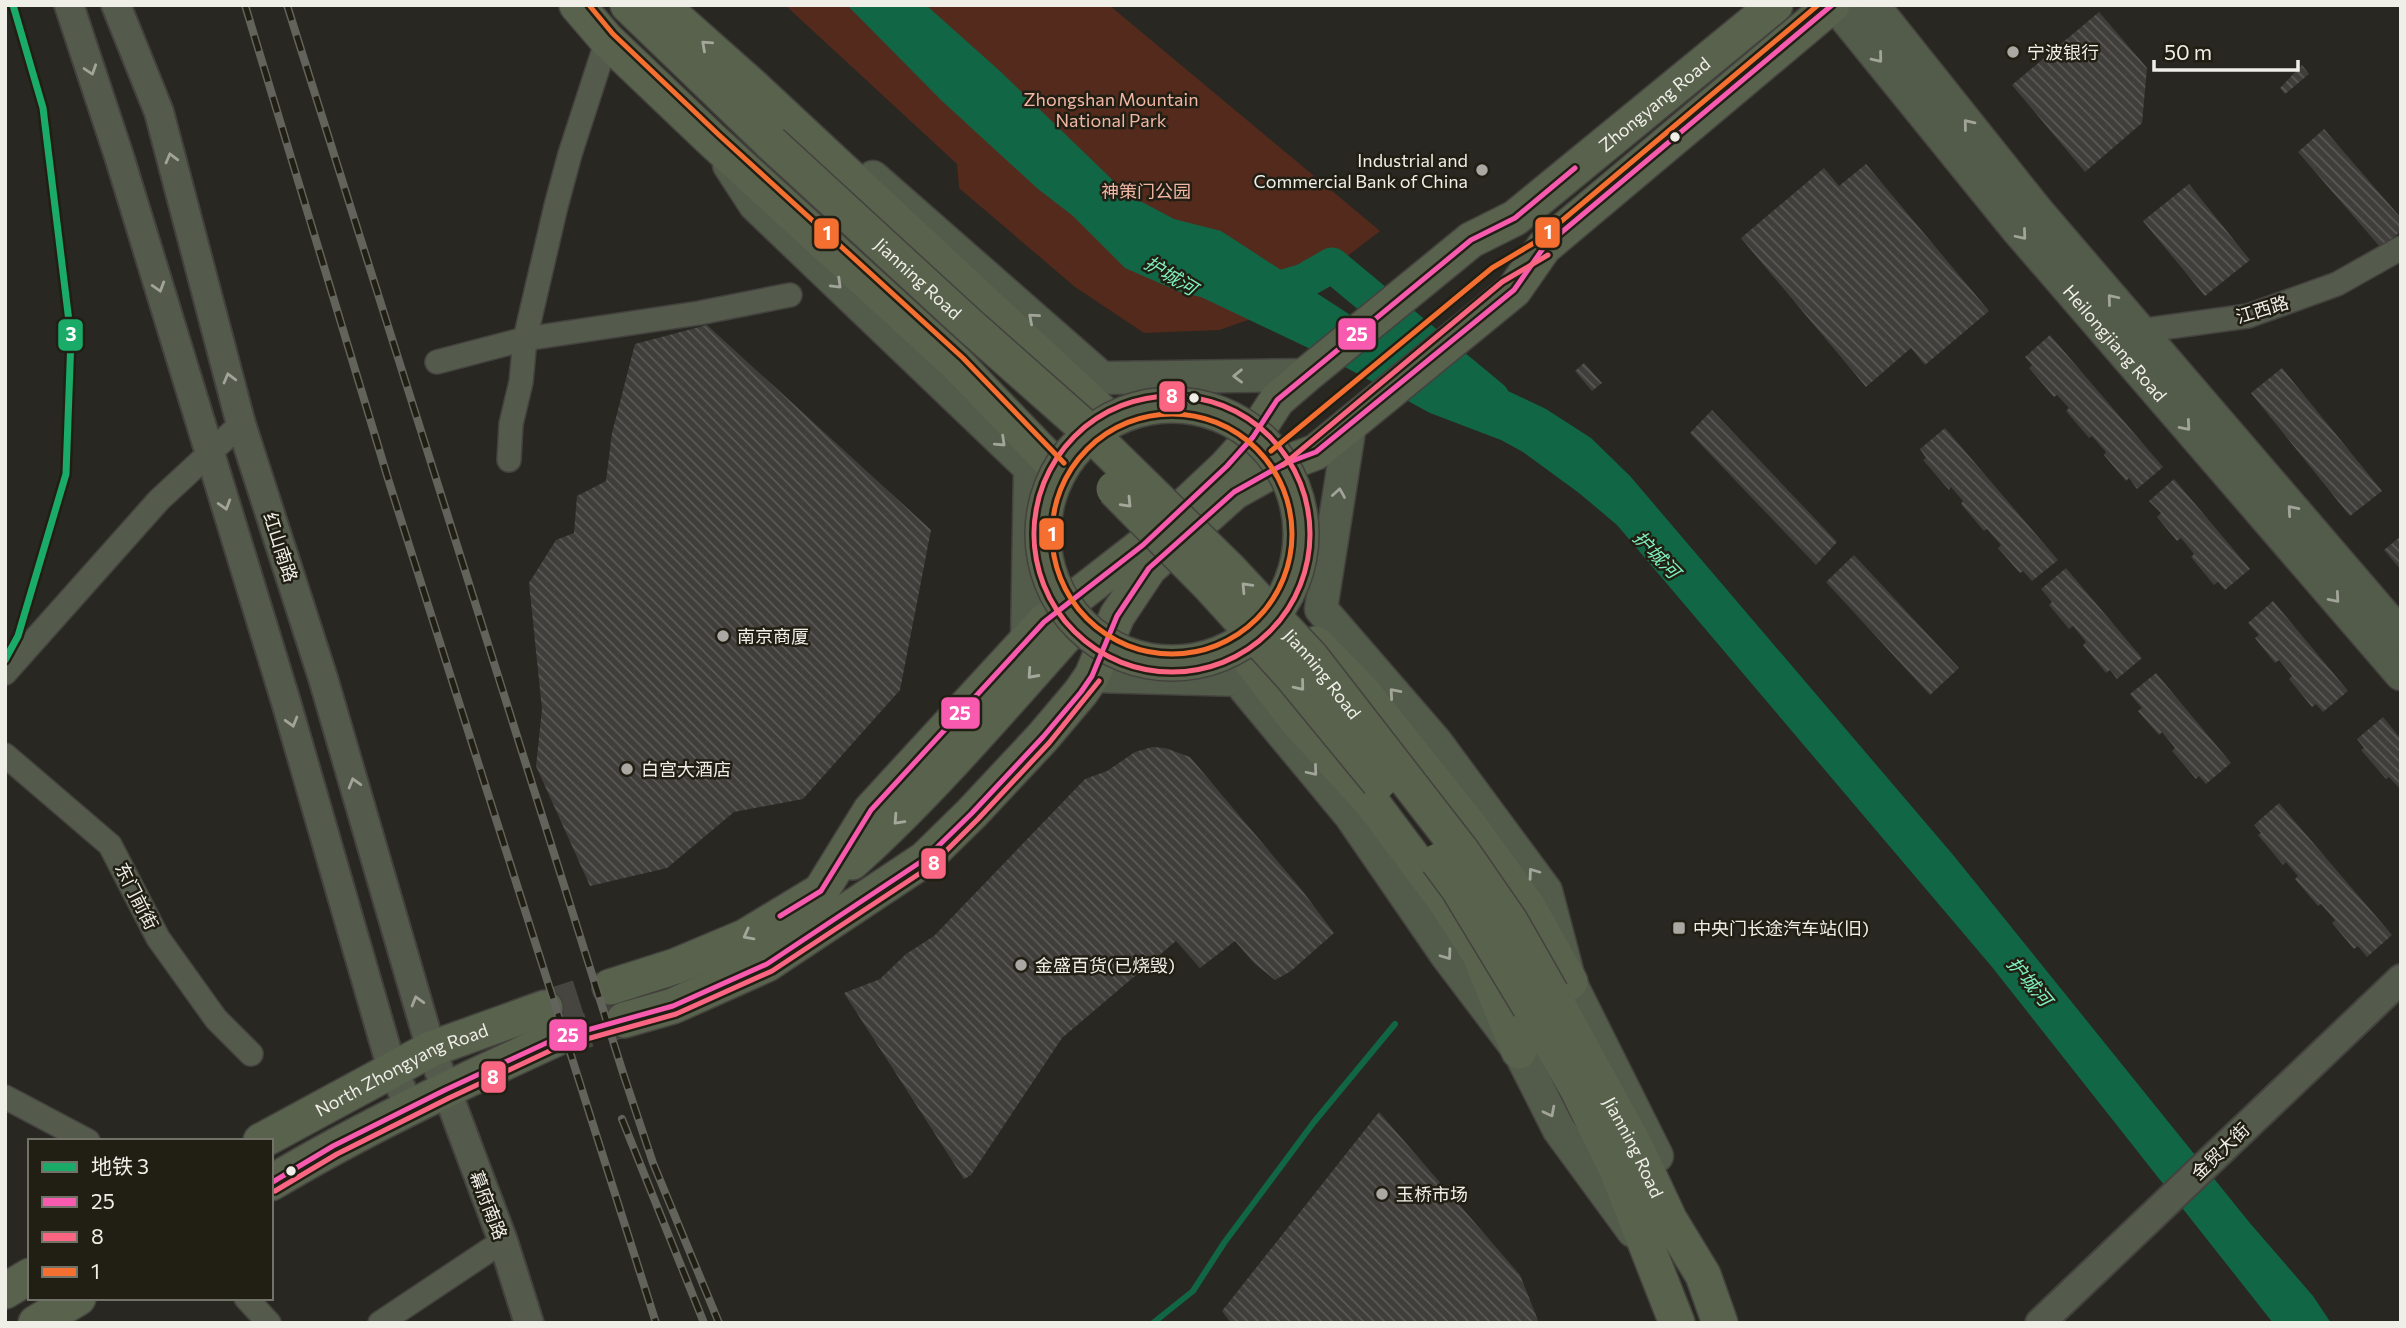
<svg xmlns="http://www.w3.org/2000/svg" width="2406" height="1328" viewBox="0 0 2406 1328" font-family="Commissioner,'Noto Sans SC',sans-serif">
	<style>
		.green { fill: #542a1d }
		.water { fill: #116646 }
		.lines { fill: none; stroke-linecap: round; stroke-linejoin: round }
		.stream { stroke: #116646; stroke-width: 6 }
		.river { stroke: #116646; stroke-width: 35 }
		.building { fill: url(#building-back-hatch) }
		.primary-tunnel { stroke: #46453f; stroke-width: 35; stroke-dasharray: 35 18; stroke-linecap: butt }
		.minor-casing { stroke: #43423e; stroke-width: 26 }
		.tertiary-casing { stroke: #43423e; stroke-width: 32 }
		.secondary-casing { stroke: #43423e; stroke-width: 35 }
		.primary-casing { stroke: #43423e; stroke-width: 38 }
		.minor { stroke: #545a4c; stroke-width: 23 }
		.tertiary { stroke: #545a4c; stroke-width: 28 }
		.secondary { stroke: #535b4a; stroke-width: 32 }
		.primary { stroke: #58624d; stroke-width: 35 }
		.rail-casing { stroke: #62645c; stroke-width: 8 }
		.rail { stroke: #211f14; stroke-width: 5; stroke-dasharray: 16; stroke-linecap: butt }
		.primary-bridge-casing { stroke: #43423e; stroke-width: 38; stroke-linecap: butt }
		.primary-bridge { stroke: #58624d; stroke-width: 35 }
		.bus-1-casing { stroke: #211f14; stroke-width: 10 }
		.bus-2-casing { stroke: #211f14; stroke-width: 10 }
		.bus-3-casing { stroke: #211f14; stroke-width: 10 }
		.bus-1 { stroke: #f75aaf; stroke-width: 5 }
		.bus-2 { stroke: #fa6682; stroke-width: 5 }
		.bus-3 { stroke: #f46f30; stroke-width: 5 }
		.metro-1-casing { stroke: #211f14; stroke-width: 12 }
		.metro-1 { stroke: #1aab68; stroke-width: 7 }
		.oneway { stroke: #a4a89a }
		.oneway2 { stroke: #a1a498 }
		.oneway3 { stroke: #a2a49a }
		.poi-dot { fill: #a9a8a2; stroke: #211f14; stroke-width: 2.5 }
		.bus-dot { fill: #efeee7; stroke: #211f14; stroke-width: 2.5 }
		.labels { text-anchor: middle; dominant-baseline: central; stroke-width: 5; stroke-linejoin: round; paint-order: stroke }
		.poi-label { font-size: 18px; fill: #efeee7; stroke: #211f14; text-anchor: start }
		.park-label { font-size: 18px; fill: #f3b5a4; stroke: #211f14 }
		.street-label { font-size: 18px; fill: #efeee7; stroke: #211f14 }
		.water-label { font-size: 19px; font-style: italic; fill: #7ff0bc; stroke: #211f14 }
		.line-badge { stroke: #211f14; stroke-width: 2.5 }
		.badge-label { font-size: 19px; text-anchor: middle; font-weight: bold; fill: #fff }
	</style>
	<defs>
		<pattern id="building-back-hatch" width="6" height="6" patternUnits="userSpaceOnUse" patternTransform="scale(1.75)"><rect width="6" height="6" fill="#403e3a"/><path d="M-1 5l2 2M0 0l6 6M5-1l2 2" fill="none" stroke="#5c5a56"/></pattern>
	</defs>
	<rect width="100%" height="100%" fill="#282721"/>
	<path class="green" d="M785 5H1109L1380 231 1337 264 1335 276 1320 277 1294 298 1257 317 1219 330 1144 333 1075 287 959 188 957 164Z"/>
	<path class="water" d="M847 5H926L1001 72 1127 194 1174 219 1221 231 1358 320 1546 409 1591 438 1630 476 1954 856 2249 1222 2313 1296 2331 1323H2273L1992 967 1617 525 1579 493 1523 452 1501 440 1430 413 1321 354 1201 297 1180 292 1125 268 1073 216 1038 189 942 101Z"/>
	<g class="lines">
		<path class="stream" d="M1153 1323 1193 1291 1224 1243 1314 1122 1395 1024"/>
		<path class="river" d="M1253 296 1304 281 1332 265 1492 398"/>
	</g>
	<path class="building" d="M2099 12 2147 68 2142 123 2085 172 2012 85Z
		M2302 65 2309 74 2285 94 2280 88Z
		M2324 129 2401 218V231L2381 248 2298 152Z
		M1866 164 1989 311 1925 365 1911 348 1866 387 1741 238 1824 168 1839 186Z
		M2189 184 2250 260 2205 296 2143 221Z
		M707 325 931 530 900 690 803 799 734 812 667 868 590 886 536 766 542 709 529 583 556 540 574 533 577 496 606 481 612 433 635 344Z
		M2050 335 2163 467 2137 489 2129 478 2126 481 2104 455 2106 452 2092 436 2089 438 2066 411 2069 408 2057 395 2054 397 2029 368 2032 365 2025 357Z
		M1584 363 1602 383 1592 391 1575 371Z
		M2282 368 2382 491 2350 516 2251 393Z
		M1712 410 1837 542 1816 565 1690 433Z
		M1945 428 2058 560 2032 581 2023 571 2020 573 1998 548 2001 545 1987 529 1984 531 1961 504 1963 501 1951 487 1949 490 1923 460 1926 458 1920 449Z
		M2174 479 2250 569 2225 590 2218 582 2214 585 2191 557 2194 554 2181 538 2177 541 2157 517 2161 513 2149 501Z
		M2401 536V570L2384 550Z
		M1854 555 1959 668 1930 695 1826 582Z
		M2066 568 2142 658 2117 679 2110 670 2106 673 2083 645 2086 642 2073 626 2069 629 2049 605 2052 602 2041 589Z
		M2273 601 2348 691 2323 712 2316 704 2312 707 2289 679 2292 676 2279 660 2275 663 2255 638 2259 635 2248 623Z
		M2156 673 2231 763 2206 784 2199 776 2196 779 2172 751 2175 748 2162 732 2159 735 2138 711 2142 708 2130 694Z
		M2383 717 2401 739V790L2389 777 2386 779 2361 750 2364 748 2357 739Z
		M1152 747 1165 748 1190 757 1301 889 1334 933 1291 971 1275 980 1254 963 1235 941 1200 968 1176 941 1062 1038 971 1175 964 1179 844 993 880 979 906 954 934 936 1085 779 1107 771 1135 752Z
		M2279 803 2392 935 2367 957 2358 946 2354 949 2332 923 2335 920 2321 904 2318 906 2295 879 2298 876 2286 862 2283 865 2258 835 2261 833 2254 825Z
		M1379 1112 1520 1275 1539 1323H1231L1222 1311Z"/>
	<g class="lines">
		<path class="primary-tunnel" d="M545 1008 610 987
			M555 1039 624 1020"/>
		<defs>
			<path id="minor" d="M2132 337 2139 331 2248 316 2337 284 2401 248
				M437 362 525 339 699 313 790 295
				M509 460 511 424 521 382 525 339 556 206 570 154 607 40
				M5 673 159 500 241 424
				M5 755 110 845 158 938 216 1019 251 1054
				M5 1097 88 1141
				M246 1298 269 1323
				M380 1323 503 1241"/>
			<path id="tertiary" d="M69 5 119 156 286 702 392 1069 410 1107
				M116 5 159 112 241 424 323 678 431 1049 503 1241 529 1323
				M2040 1323 2401 979"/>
			<g id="secondary">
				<path id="s1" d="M1835 5 2016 228 2401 674"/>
				<path d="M1873 5 2038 212 2401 635"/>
				<path d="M729 165 755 205 1030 468 1027 640"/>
				<path d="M873 177 1102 378 1306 375"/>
				<path d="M1350 425 1321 609 1436 742 1546 891 1570 982 1657 1156"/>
				<path d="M1092 676 1238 680 1350 815 1447 956 1519 1051 1559 1130 1633 1231"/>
			</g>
			<g id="primary">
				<path d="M577 5 607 40 713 141 957 364 1058 469"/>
				<path d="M628 5 771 143"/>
				<path d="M661 5 751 85 1109 419"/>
				<path d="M1316 644 1362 691 1469 825 1528 907 1570 982"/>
				<path d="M1239 645 1294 717 1373 804 1444 899 1479 953 1519 1051"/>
				<path d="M852 862C933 789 1004 704 1077 623"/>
				<path id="s2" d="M610 987 676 966 745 937 821 891 871 810 1044 622 1143 545 1227 466 1253 437 1277 400 1306 375 1471 240 1515 218 1775 5"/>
				<path id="s3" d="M1551 993 1635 1146 1669 1219 1703 1275 1720 1323"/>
				<path d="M1530 1007 1578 1090 1617 1170 1677 1323"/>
				<path d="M624 1020 673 1006 767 964 925 859 972 813 1043 737 1081 692 1092 676 1117 616 1149 568 1234 492 1284 464 1316 452 1514 290 1544 247 1832 5"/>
				<path id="s4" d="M261 1141 431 1049 545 1008"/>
				<path d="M271 1183C363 1128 459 1083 555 1039"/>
				<path d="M5 1291 30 1276"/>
				<path d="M36 1323 78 1298"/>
			</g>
		</defs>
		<use href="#minor" class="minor-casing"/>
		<use href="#tertiary" class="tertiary-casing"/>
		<use href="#secondary" class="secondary-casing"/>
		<use href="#primary" class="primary-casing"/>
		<use href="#minor" class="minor"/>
		<use href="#tertiary" class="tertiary"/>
		<use href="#secondary" class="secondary"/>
		<use href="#primary" class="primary"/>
		<defs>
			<path id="rail" d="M245 5 389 482 656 1323
				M287 5 624 1076 653 1163 719 1323
				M622 1119 704 1323"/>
		</defs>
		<use href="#rail" class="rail-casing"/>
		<use href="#rail" class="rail"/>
		<defs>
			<g id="primary-bridge">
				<path id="s5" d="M771 143 969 325 1082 425 1229 569 1311 657 1463 853 1510 921 1551 993"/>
				<circle cx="1172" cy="534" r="129"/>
				<path d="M1114 489 1210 586 1291 675 1379 782"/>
				<path d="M1438 861 1458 888 1530 1007"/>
			</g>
		</defs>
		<use href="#primary-bridge" class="primary-bridge-casing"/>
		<use href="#primary-bridge" class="primary-bridge"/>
		<defs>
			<path id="bus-1" d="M780 916 821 891 871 810 1044 622 1143 545 1227 466 1253 437 1277 400 1471 240 1515 218 1575 168
				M271 1183 333 1146 445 1090 555 1039 673 1006 767 964 925 859 972 813 1043 737 1081 692 1092 676 1117 616 1149 568 1234 492 1284 464 1316 452 1514 290 1544 247 1832 5"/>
			<path id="bus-2" d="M1034 534a138 138 0 1 1 276 0a138 138 0 1 1-276 0Z
				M1283 465 1502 282 1548 255
				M275 1191 337 1154 449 1098 558 1047 676 1014 772 971 931 866 978 819 1049 743 1099 681"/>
			<path id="bus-3" d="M589 5 613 34 719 135 963 358 1064 463
				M1052 534a120 120 0 1 1 240 0a120 120 0 1 1-240 0Z
				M1271 451 1492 268 1539 240 1818 5"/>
		</defs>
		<use href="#bus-1" class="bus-1-casing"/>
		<use href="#bus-2" class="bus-2-casing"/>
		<use href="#bus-3" class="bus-3-casing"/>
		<use href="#bus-1" class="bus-1"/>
		<use href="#bus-2" class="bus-2"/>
		<use href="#bus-3" class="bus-3"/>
		<defs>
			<path id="metro-1" d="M5 660 18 636 66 474 71 338 43 108 13 5"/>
		</defs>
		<use href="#metro-1" class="metro-1-casing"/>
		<use href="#metro-1" class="metro-1"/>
	</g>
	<defs><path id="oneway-chevron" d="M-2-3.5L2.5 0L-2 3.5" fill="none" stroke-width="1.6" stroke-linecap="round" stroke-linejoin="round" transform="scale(1.75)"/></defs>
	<g class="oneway">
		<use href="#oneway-chevron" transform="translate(706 45) rotate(-138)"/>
		<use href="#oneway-chevron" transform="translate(1127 503) rotate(46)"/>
		<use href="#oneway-chevron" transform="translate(1246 587) rotate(-133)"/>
		<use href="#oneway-chevron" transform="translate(1032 674) rotate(132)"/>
		<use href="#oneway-chevron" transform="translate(1300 686) rotate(51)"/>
		<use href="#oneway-chevron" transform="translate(898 820) rotate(133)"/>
		<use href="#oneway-chevron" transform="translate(748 935) rotate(152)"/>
	</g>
	<g class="oneway2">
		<use href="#oneway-chevron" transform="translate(1878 58) rotate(51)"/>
		<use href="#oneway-chevron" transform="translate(1968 124) rotate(-129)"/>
		<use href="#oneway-chevron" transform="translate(2022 235) rotate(50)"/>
		<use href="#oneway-chevron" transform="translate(837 284) rotate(44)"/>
		<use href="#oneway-chevron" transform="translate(2112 299) rotate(-130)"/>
		<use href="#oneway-chevron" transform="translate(1033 318) rotate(-139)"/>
		<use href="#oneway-chevron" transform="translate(1238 376) rotate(179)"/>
		<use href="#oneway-chevron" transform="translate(2186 426) rotate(49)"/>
		<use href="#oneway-chevron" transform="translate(1001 442) rotate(43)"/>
		<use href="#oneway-chevron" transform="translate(1339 493) rotate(-81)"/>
		<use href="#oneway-chevron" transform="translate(2292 510) rotate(-131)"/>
		<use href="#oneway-chevron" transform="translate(2335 598) rotate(49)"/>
		<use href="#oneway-chevron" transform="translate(1394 693) rotate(-131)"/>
		<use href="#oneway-chevron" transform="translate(1313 771) rotate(50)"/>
		<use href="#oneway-chevron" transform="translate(1533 873) rotate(-126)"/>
		<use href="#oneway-chevron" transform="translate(1447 955) rotate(54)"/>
		<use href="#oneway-chevron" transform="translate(1550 1112) rotate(63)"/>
	</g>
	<g class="oneway3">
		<use href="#oneway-chevron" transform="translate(91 70) rotate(72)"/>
		<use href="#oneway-chevron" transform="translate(171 158) rotate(-105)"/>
		<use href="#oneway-chevron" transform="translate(159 287) rotate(73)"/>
		<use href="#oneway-chevron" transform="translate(229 378) rotate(-105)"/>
		<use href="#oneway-chevron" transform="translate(225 505) rotate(73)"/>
		<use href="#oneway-chevron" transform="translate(292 722) rotate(74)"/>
		<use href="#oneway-chevron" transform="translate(354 783) rotate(-106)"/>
		<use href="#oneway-chevron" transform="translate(417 1001) rotate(-106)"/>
	</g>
	<g class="poi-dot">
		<circle cx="2013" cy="52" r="7"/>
		<circle cx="1482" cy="170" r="7"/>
		<circle cx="723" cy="636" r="7"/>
		<circle cx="627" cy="769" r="7"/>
		<rect x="1672" y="921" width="14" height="14" rx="3.5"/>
		<circle cx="1021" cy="965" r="7"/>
		<circle cx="1382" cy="1194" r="7"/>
	</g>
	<g class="bus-dot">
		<circle cx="1675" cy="137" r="6"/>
		<circle cx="1194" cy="398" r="6"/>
		<circle cx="291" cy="1171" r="6"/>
	</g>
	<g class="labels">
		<g class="poi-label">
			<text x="2027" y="52">宁波银行</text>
			<text x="1468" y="160" text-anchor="end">Industrial and<tspan x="1468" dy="21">Commercial Bank of China</tspan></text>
			<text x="737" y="636">南京商厦</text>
			<text x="641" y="769">白宫大酒店</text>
			<text x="1693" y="928">中央门长途汽车站(旧)</text>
			<text x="1035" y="965">金盛百货(已烧毁)</text>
			<text x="1396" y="1194">玉桥市场</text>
		</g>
		<g class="park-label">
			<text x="1111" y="99">Zhongshan Mountain<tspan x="1111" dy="21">National Park</tspan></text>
			<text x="1146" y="191">神策门公园</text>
		</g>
		<g class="street-label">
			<text stroke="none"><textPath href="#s2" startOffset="1388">Zhongyang Road</textPath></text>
			<text stroke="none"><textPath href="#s5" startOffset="200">Jianning Road</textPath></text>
			<text transform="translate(2262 309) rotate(-17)">江西路</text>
			<text stroke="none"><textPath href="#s1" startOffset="439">Heilongjiang Road</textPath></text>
			<text transform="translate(281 547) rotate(72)">红山南路</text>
			<text stroke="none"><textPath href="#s5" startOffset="766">Jianning Road</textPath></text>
			<text transform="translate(137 896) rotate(63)">东门前街</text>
			<text stroke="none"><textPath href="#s4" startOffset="158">North Zhongyang Road</textPath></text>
			<text stroke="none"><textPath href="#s3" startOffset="175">Jianning Road</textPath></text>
			<text transform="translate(2220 1151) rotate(-44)">金贸大街</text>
			<text transform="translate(489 1205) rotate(69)">幕府南路</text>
		</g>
		<g class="water-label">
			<text transform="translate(1171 275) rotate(31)">护城河</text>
			<text transform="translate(1657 554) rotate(46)">护城河</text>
			<text transform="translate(2030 981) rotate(50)">护城河</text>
		</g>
	</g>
	<g class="line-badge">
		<rect x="1534" y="216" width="27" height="33" rx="7" fill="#f46f30"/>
		<rect x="813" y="217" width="27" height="33" rx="7" fill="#f46f30"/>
		<rect x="1337" y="317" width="40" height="34" rx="7" fill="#f75aaf"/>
		<rect x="57" y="318" width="27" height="34" rx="7" fill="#1aab68"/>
		<rect x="1158" y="380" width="28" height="33" rx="7" fill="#fa6682"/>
		<rect x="1038" y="517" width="27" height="34" rx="7" fill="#f46f30"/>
		<rect x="940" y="696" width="41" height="34" rx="7" fill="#f75aaf"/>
		<rect x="920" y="847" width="27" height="33" rx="7" fill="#fa6682"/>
		<rect x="548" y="1018" width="40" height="34" rx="7" fill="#f75aaf"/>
		<rect x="480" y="1060" width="27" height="34" rx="7" fill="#fa6682"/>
	</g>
	<g class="badge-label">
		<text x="1548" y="239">1</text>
		<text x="827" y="240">1</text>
		<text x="1357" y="341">25</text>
		<text x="71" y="341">3</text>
		<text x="1172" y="403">8</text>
		<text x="1052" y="541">1</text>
		<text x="960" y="720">25</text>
		<text x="934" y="870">8</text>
		<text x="568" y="1042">25</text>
		<text x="493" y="1084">8</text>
	</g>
	<rect width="2406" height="1328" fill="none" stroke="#efeee7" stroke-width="14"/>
	<rect x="28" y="1139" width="245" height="161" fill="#211f14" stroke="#737268" stroke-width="2"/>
	<rect x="42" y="1162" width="35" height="10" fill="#1aab68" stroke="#737268" stroke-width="2"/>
	<text x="91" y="1174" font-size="21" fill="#efeee7">地铁 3</text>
	<rect x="42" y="1197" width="35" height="10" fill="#f75aaf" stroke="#737268" stroke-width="2"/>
	<text x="91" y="1209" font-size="21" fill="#efeee7">25</text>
	<rect x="42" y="1232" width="35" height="10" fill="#fa6682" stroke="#737268" stroke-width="2"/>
	<text x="91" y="1244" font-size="21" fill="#efeee7">8</text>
	<rect x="42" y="1267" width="35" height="10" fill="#f46f30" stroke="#737268" stroke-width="2"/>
	<text x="91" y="1279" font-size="21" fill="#efeee7">1</text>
	<path d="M2154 60v10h144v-10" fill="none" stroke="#efeee7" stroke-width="3.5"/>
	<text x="2164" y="60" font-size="21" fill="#efeee7" stroke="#211f14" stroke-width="5" paint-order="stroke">50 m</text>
</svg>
